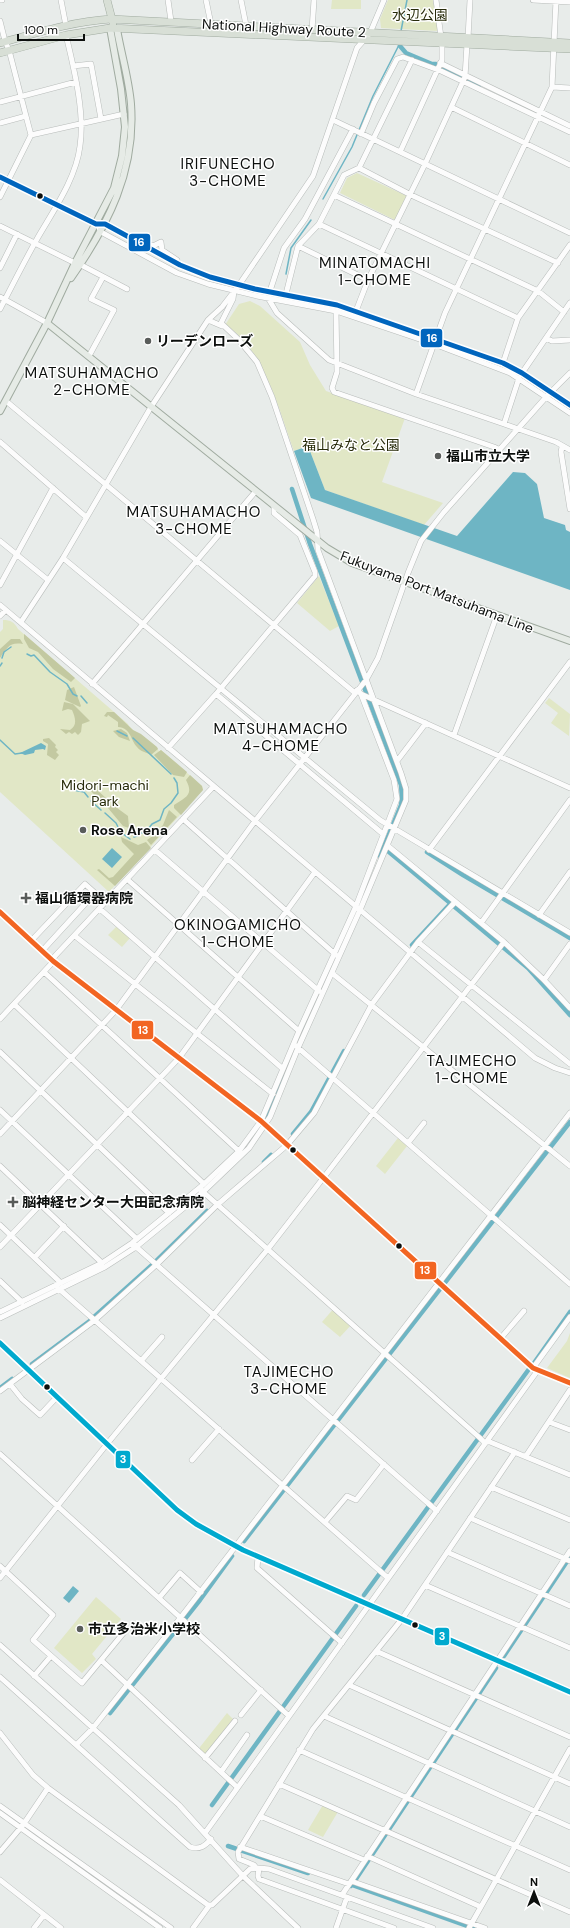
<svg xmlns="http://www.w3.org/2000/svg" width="570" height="1928" viewBox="0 0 570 1928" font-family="'DM Sans','Noto Sans JP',sans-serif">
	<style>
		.green { fill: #e1e7c6 }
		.forest { fill: #c3c9a1 }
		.water { fill: #6eb5c4 }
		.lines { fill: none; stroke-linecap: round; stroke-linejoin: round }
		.stream { stroke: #6eb5c4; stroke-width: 1.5 }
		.canal { stroke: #6eb5c4; stroke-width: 4.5 }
		.minor-casing { stroke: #b8bcba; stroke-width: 6 }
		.major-casing { stroke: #a0aba0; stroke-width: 8 }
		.highway-casing { stroke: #a0aba0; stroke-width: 8 }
		.minor { stroke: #fcfcfc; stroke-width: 5 }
		.major { stroke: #e6ebe6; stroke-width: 6 }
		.highway { stroke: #d8dfd6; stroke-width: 7 }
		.bus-1-casing { stroke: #fff; stroke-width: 8 }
		.bus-2-casing { stroke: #fff; stroke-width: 8 }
		.bus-3-casing { stroke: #fff; stroke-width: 8 }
		.bus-1 { stroke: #f26522; stroke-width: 5 }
		.bus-2 { stroke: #00a9ce; stroke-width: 5 }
		.bus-3 { stroke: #0065bd; stroke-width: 5 }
		.bus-dot { fill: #0c0f0d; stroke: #fff; stroke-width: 1.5 }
		.poi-dot { fill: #595c5a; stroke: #fff; stroke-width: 1.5 }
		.labels { text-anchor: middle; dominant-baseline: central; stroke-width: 3; stroke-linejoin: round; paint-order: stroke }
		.park-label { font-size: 14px; fill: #282c0b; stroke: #fff }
		.street-label { font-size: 14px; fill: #0c0f0d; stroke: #fff }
		.poi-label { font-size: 14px; font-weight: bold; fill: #0c0f0d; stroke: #fff; text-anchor: start }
		.neighbourhood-label { font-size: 15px; letter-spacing: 1px; fill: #0c0f0d; stroke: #fff }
		.line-badge { stroke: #fff; stroke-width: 1.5 }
		.badge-label { font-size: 11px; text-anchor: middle; font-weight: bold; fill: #fff }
	</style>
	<rect width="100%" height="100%" fill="#e8ecea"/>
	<path class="green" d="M332 0H361V9H331Z
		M388 0H433L438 31 381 28 380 19Z
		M357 173 407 196 395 220 340 193 347 178Z
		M250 301 260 306 300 342 310 365 326 391 405 418 382 482 443 503 424 525 325 490 308 446 294 451C280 413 263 346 225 325L239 304Z
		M319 576 339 626 330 631 297 603Z
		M3 620C11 620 14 622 18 629L128 724C131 732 152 739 159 751L161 750 202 786 203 790 109 892 0 792V632L3 629Z
		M549 698 570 714 569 736 551 723 558 713 545 703Z
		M117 926 130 938 122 947 108 935Z
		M398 1138 407 1146 385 1174 376 1166Z
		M335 1307 353 1323 340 1337 322 1322Z
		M570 1333V1378L547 1368 567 1341Z
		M96 1597 121 1619 92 1654 96 1659 82 1673 54 1648Z
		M227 1713 233 1719 206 1755 200 1750V1747Z
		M324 1803 339 1810 323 1837 308 1830Z"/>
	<path class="forest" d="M24 634 75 678 71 682 53 669 38 652 29 648 24 639Z
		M11 639H20L23 644C9 642 8 647 0 658V649Z
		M74 687 81 706 80 707 65 700 67 690Z
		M64 702 73 704 90 721 82 724 81 732 78 735 75 732 72 734 69 732 66 734 60 729 70 730C78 725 75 717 72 710L68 709 62 711Z
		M107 712H114L133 730 141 734 157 747 158 749 151 755C146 752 141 752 137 747 130 739 131 728 118 727V722L108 715 107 717 104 716Z
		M121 729 127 733 130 741 119 737 113 731Z
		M49 738 56 745 55 747 58 750 56 752 59 755 55 760 47 755 48 744 43 741V739Z
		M161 750 187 772 184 777 173 775 154 755Z
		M190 775 202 786 203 790 181 815 174 808V805C186 797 194 795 186 780Z
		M95 788 108 800V803L104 805 90 790Z
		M113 805 128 816 129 828 123 826 108 808 109 806Z
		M169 810 177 817 151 845 147 840 154 835 163 825Z
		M121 837 138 845 146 842 151 848 115 886 97 870 99 869 109 878 113 877 134 854 122 842Z"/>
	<path class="water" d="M308 446 325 490 457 536 513 472 525 473 537 484 544 518 565 525 566 530 570 532V590L311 498 294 451Z
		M41 743 46 746 45 750 43 749 35 750 34 753 25 755 20 753Z
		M112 848 122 857 112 868 102 859Z
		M73 1586 79 1591 69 1603 63 1598Z"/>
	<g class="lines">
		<path class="stream" d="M401 31 407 0
			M323 199 352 147 373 96 400 43
			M286 274 291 248 311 220
			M27 654 31 656 34 655 50 672 67 684 73 694 77 696
			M2 658 4 652 11 647
			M0 666 2 663
			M81 696 87 703
			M117 731 127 736
			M133 738 171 774
			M0 740 15 754 22 753
			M69 787 73 790 84 792 88 797
			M91 801 101 810
			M105 813 116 823 120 831
			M140 833H145L152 824 160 820 164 809 171 803 178 793 177 783 174 778
			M123 834 130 839
			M134 837 137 836"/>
		<path class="canal" d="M400 46 406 53 432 64H436L479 86
			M292 489 310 544 401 785 402 798 401 805 380 856
			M383 847 528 968 570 1015
			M427 852 463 875 570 938
			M412 945 451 903
			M264 1123 307 1021
			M293 1134 311 1112 344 1051
			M264 1162 271 1155
			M156 1261 207 1211
			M106 1263 132 1247 214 1179
			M0 1315 26 1303
			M94 1317 152 1265
			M534 1363 570 1312
			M32 1364 91 1320
			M0 1388 12 1379
			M244 1541 570 1122
			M364 1595 529 1369
			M504 1656 570 1557
			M110 1713 200 1600 232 1556
			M212 1805 356 1606
			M228 1846 308 1873
			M352 1885 496 1668
			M351 1886 352 1885 473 1928"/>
		<defs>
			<path id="minor" d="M0 0H2
				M61 0 66 26
				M168 0 171 21
				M206 0 211 24
				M241 0 246 25
				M436 0 441 37
				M533 0 570 2
				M0 21 5 41 9 50 26 116
				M312 30 314 0
				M468 38 470 0
				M440 63 570 126
				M73 66 91 64 101 119
				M552 87 570 88
				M0 102 76 82
				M451 107 570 165
				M333 120 570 233
				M0 123 26 116 31 135 0 197
				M361 134 374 103 397 59 403 57 441 71 570 132
				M31 135 124 114
				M400 152 442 60V42
				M359 168 411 195 558 263
				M0 177 96 224H105L180 265 210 277 255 289 337 305 503 363 522 373 570 405
				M334 195 538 291 564 312
				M319 224 518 318
				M0 226 75 263
				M99 228 101 232 177 273 208 284 257 296 336 311 434 344 510 373 570 413
				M147 244 153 246 161 242 162 250 177 260
				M298 246 368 280
				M81 265 127 289
				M0 268 17 234
				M270 291 284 248 305 219 353 129
				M286 294 298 246 319 224 344 175 359 168 412 60
				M0 297 47 323
				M268 298 277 313 329 360 416 394 504 424
				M0 309C12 286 24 262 37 239 53 211 76 179 80 146 85 112 74 69 66 35
				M336 311 337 372 332 388 334 392 494 447 500 450
				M356 311 368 280 425 164 465 77 467 44
				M208 320 222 326
				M546 338 552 341 570 340
				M89 356 114 310 91 299 103 277
				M503 363 518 318 570 245
				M522 373 570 303
				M519 378 504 424 556 442 570 450
				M416 394 445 313 552 87 556 0
				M6 401 355 693
				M0 442 86 517
				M562 447 561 452 570 509
				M0 541 48 580
				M63 558 380 820 570 933
				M0 585 53 488
				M0 605 535 1058 555 1068 570 1073
				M0 616 6 610
				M21 622 63 558 151 407 208 320 222 307 239 285 313 176 357 48 370 33 384 0
				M92 684 255 492
				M216 694 383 834
				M361 694 570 788
				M454 735 497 615
				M168 748 216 694 315 576V572L300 535 274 513V507
				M397 761 426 723
				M183 819 336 955
				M388 846 504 942 544 980 570 1008
				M155 850 319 991
				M429 850 570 662
				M128 880 299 1031
				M100 909 283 1069
				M0 912 53 961 261 1121 533 1368 570 1383
				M539 915 570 872
				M481 923 570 800
				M75 936 273 1094
				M31 941 85 884 95 893 42 951
				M418 942 570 1064
				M44 972 241 1153
				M333 974 570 1166
				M544 980 570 944
				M14 1004 204 1184
				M0 1019 51 964 55 956 213 787
				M296 1046 570 1284
				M0 1052 169 1213
				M0 1110 137 1239
				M0 1134 116 1010 255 821 366 680 378 658 408 573 421 541 444 512 547 396 570 373
				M408 1143 424 1123
				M0 1166 102 1263
				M201 1190 480 1438 484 1442H490L570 1475
				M0 1225 61 1283
				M134 1245 437 1511
				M0 1247 179 1058 315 872
				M35 1257 64 1226
				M0 1281 22 1302
				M58 1288 388 1578
				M0 1312 102 1263 132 1243 204 1184 239 1151 261 1121 299 1031 356 906 397 799 394 780 361 694 357 690
				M0 1318 105 1267 136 1247 203 1192 249 1148 270 1117 298 1048 360 910 406 800V789L401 773 318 550 317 532 313 519 272 397 257 362 238 339 221 323 233 299 234 291
				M500 1339 524 1311
				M0 1343 177 1510 196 1524 243 1550 570 1692
				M141 1361 162 1337
				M533 1368 570 1317
				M10 1384 22 1399 40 1415 57 1397
				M0 1391 95 1320 156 1265 217 1205 287 1145 314 1113 372 1004 418 942 455 902
				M549 1422 570 1430
				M0 1454 289 1716
				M526 1456 570 1390
				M192 1460 219 1429
				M491 1487 570 1520
				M470 1518 570 1561
				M325 1522 347 1496 356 1500 384 1464
				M447 1552 570 1606
				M258 1557 257 1568 342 1643
				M0 1566 53 1615 33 1640 82 1683 126 1630
				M0 1578 107 1444 268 1249 324 1177 504 942
				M425 1585 570 1648
				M159 1598 180 1573 201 1592
				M0 1645 179 1805 243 1876 298 1928
				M376 1651 570 1737
				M102 1661 237 1787
				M34 1676 51 1656
				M0 1677 190 1847C200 1850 205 1846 211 1839
				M349 1685 570 1784
				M241 1715 261 1690
				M324 1716 570 1827
				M0 1733 33 1775 48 1788 208 1905H212L250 1869 259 1868 269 1869 433 1928
				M76 1745 93 1728 181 1617 570 1113
				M299 1750 570 1870
				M205 1758 235 1721
				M221 1772 247 1735
				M279 1784 570 1912
				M0 1806 171 1928
				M0 1813 160 1928
				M260 1816 364 1860
				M205 1833 538 1370
				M240 1847 349 1884
				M0 1852 23 1825 48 1788
				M367 1856 481 1907
				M256 1868 254 1865 239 1859 238 1852 313 1729 402 1619 515 1452
				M259 1868 258 1876 259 1879 394 1928
				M0 1880 61 1928
				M351 1881 485 1928
				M342 1895 570 1551
				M34 1928 44 1915
				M193 1928 209 1906
				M336 1928 347 1897
				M469 1928 570 1749"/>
			<path id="major" d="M71 278C108 225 136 171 131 104 129 79 121 53 117 29
				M47 323 327 548 352 563 570 641
				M0 411 47 323 75 263 114 188 122 156 125 127 121 89 110 28"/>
			<path id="highway" d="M107 0 113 23
				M0 43C36 33 74 21 111 19L570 43
				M0 53 66 35 110 28 570 49"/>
		</defs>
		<use href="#minor" class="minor-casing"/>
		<use href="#major" class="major-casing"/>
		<use href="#highway" class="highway-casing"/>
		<use href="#minor" class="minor"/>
		<use href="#major" class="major"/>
		<use href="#highway" class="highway"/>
		<defs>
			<path id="bus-1" d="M0 912 53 961 261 1121 533 1368 570 1383"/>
			<path id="bus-2" d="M0 1343 177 1510 196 1524 243 1550 570 1692"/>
			<path id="bus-3" d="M0 177 96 224H105L180 265 210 277 255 289 337 305 503 363 522 373 570 405"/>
		</defs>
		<use href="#bus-1" class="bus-1-casing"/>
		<use href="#bus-2" class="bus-2-casing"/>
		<use href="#bus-3" class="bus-3-casing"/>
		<use href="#bus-1" class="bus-1"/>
		<use href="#bus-2" class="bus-2"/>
		<use href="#bus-3" class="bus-3"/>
	</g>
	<g class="bus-dot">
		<circle cx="40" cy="196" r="3.5"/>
		<circle cx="293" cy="1150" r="3.5"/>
		<circle cx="399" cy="1246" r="3.5"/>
		<circle cx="47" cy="1387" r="3.5"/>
		<circle cx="415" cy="1625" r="3.5"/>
	</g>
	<g class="poi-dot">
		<circle cx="148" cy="341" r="4"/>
		<circle cx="438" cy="456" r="4"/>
		<circle cx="83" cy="830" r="4"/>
		<path d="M24 892h4v4h4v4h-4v4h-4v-4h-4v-4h4z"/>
		<path d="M11 1196h4v4h4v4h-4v4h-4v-4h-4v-4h4z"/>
		<circle cx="80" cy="1629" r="4"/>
	</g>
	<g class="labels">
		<g class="park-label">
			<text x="420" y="15">水辺公園</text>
			<text x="351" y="445">福山みなと公園</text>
			<text x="105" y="785">Midori-machi<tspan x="105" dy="16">Park</tspan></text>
		</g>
		<g class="street-label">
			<text transform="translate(284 28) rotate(3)">National Highway Route 2</text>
			<text transform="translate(437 592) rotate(21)">Fukuyama Port Matsuhama Line</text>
		</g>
		<g class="poi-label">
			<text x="156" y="341">リーデンローズ</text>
			<text x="446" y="456">福山市立大学</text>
			<text x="91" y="830">Rose Arena</text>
			<text x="35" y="898">福山循環器病院</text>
			<text x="22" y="1202">脳神経センター大田記念病院</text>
			<text x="88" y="1629">市立多治米小学校</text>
		</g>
		<g class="neighbourhood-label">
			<text x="228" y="164">IRIFUNECHO<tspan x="228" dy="17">3-CHOME</tspan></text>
			<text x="375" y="263">MINATOMACHI<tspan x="375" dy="17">1-CHOME</tspan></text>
			<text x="92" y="373">MATSUHAMACHO<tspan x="92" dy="17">2-CHOME</tspan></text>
			<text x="194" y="512">MATSUHAMACHO<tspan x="194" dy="17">3-CHOME</tspan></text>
			<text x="281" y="729">MATSUHAMACHO<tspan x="281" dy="17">4-CHOME</tspan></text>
			<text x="238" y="925">OKINOGAMICHO<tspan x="238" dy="17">1-CHOME</tspan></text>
			<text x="472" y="1061">TAJIMECHO<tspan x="472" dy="17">1-CHOME</tspan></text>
			<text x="289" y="1372">TAJIMECHO<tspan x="289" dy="17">3-CHOME</tspan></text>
		</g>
	</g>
	<g class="line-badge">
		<rect x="128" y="233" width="23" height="19" rx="4" fill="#0065bd"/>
		<rect x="420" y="328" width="23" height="20" rx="4" fill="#0065bd"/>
		<rect x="131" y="1020" width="23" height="20" rx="4" fill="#f26522"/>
		<rect x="414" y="1261" width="23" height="19" rx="4" fill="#f26522"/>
		<rect x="115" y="1450" width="16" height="19" rx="4" fill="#00a9ce"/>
		<rect x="434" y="1627" width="16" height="19" rx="4" fill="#00a9ce"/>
	</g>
	<g class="badge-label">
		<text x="139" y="246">16</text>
		<text x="432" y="342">16</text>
		<text x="143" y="1034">13</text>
		<text x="425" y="1274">13</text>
		<text x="123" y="1463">3</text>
		<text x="442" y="1640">3</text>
	</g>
	<g transform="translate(534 1892)" stroke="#ffffff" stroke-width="3" paint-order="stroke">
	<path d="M0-3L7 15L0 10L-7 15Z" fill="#0c0f0d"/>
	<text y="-6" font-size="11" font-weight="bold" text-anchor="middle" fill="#0c0f0d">N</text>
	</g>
	<path d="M18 34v6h66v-6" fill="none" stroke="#0c0f0d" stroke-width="2"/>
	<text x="24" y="34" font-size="12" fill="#0c0f0d" stroke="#ffffff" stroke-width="3" paint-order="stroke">100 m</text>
</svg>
